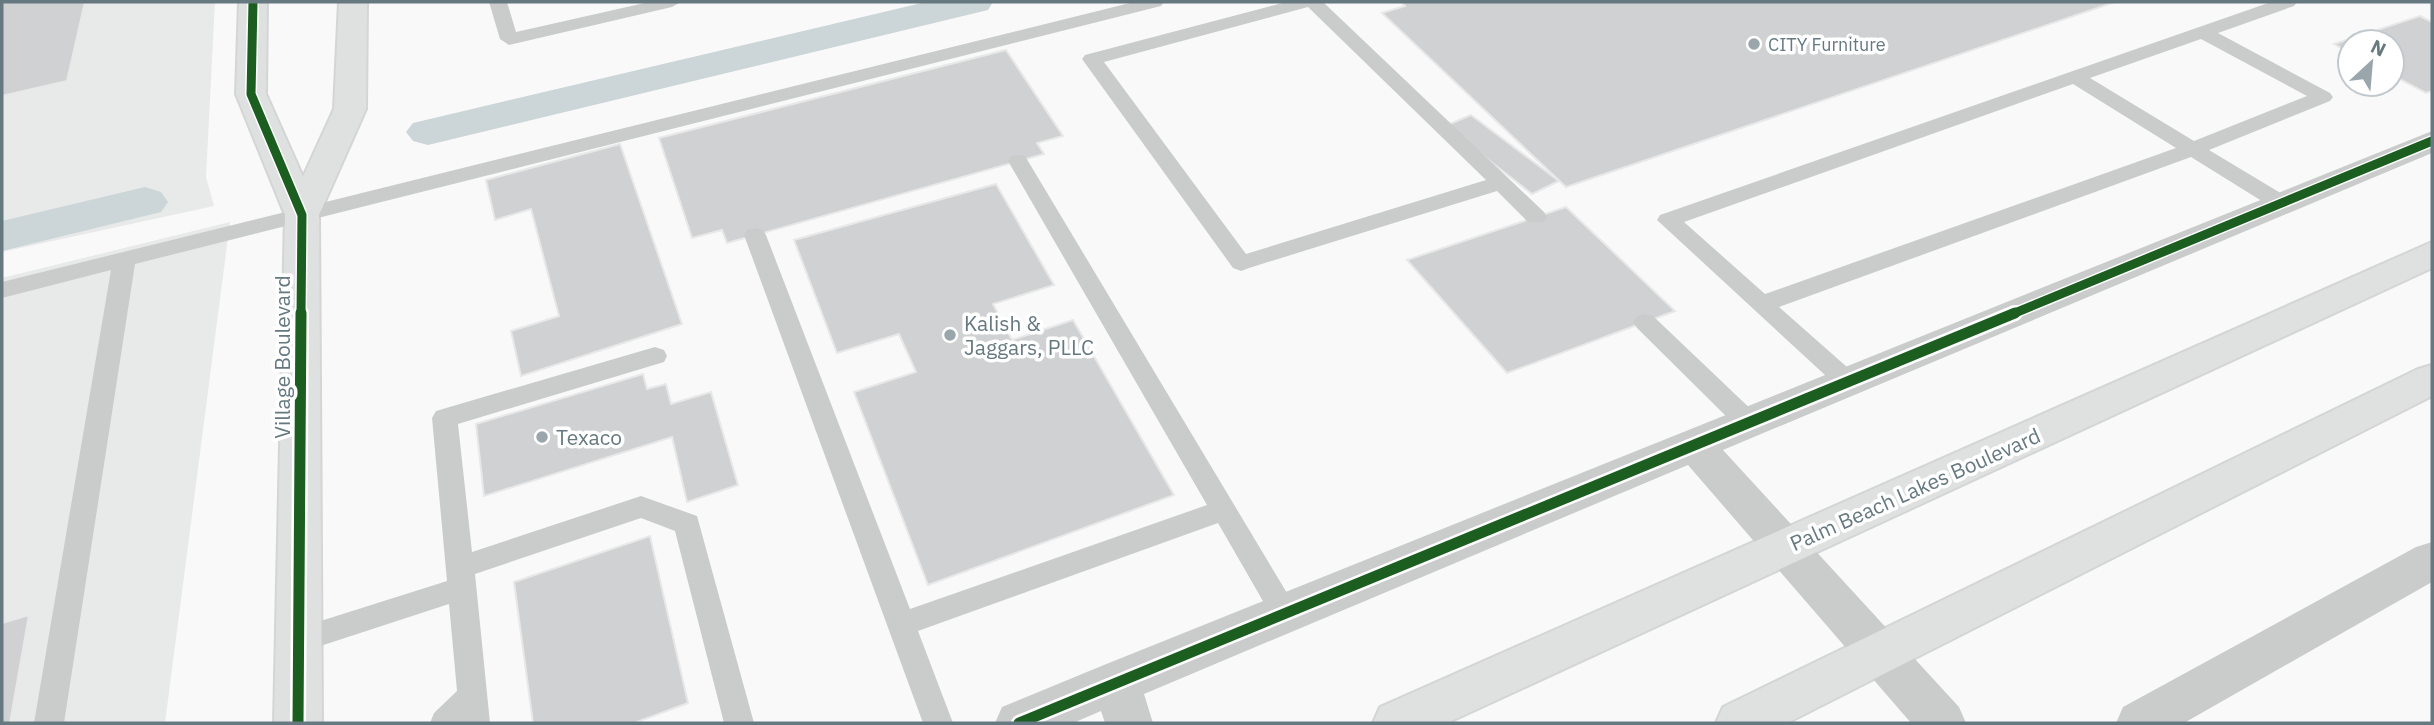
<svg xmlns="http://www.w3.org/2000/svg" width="2434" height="725" viewBox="0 0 2434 725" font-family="'IBM Plex Sans',sans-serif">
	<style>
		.built { fill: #e8e9e9 }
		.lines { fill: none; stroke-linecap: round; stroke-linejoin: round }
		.canal { fill: #ccd5d7; fill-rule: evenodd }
		.building { fill: #d0d1d2; stroke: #e8e8e8; stroke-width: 2 }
		.secondary-casing { stroke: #d4d5d6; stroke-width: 4 }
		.primary-casing { stroke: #d4d5d6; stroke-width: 4 }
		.lane { fill: #cacccc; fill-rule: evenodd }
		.street { fill: #cacccc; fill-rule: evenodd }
		.secondary { fill: #dfe0e0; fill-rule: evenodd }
		.primary { fill: #dfe0e0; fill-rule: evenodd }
		.cycleway-far1-casing { stroke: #fff; stroke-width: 12 }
		.cycleway-casing { stroke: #fff; stroke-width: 16 }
		.cycleway-far1 { stroke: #1b5e20; stroke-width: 9 }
		.cycleway { stroke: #1b5e20; stroke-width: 11 }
		.poi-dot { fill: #99a6ab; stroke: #fff; stroke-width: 2.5 }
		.labels { text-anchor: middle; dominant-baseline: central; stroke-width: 7; stroke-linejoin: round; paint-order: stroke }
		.far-poi-label { font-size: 18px; fill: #667981; stroke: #fff; text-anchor: start }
		.poi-label { font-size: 21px; fill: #667981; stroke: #fff; text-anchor: start }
		.street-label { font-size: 21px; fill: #667981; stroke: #fff }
	</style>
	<rect width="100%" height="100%" fill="#f9f9f9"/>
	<path class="built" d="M2 2H215L206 177 214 206 2 252Z
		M230 222 165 723H2V278Z"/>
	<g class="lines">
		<path class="canal" d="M926 2H993L988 10 428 145 413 141 406 132 413 123Z
			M145 187 161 192 168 202 161 212 2 251V221Z"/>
	</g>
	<path class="building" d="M2 2H85L67 81 2 96Z
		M1401 2H2115L1566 187 1382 13 1405 6Z
		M2420 16 2432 22V91L2426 93 2392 75V42H2350V53L2334 44Z
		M1006 50 1063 136 1037 143 1044 154 727 243 722 230 692 238 659 138Z
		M1471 115 1559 181 1532 194 1445 126Z
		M620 144 682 324 521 376 511 331 559 316 531 209 495 220 486 180Z
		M996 184 1054 285 993 304 1012 340 1073 320 1174 495 928 585 854 392 916 372 899 334 837 353 794 240Z
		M1566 207 1675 311 1507 373 1407 260Z
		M643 374 647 389 666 384 671 404 711 392 738 485 687 502 672 437 484 496 476 424Z
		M650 536 688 703 634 723H533L514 582Z
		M29 615 10 723H2V623Z"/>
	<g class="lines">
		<defs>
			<path id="secondary" d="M239 2H267L266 94 303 177 334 109 339 2H367L366 109 319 215 322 723H274L285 215 236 94Z"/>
			<path id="primary" d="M2432 242V268L1447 723H1373L1380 707Z
				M2432 365V396L1787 723H1716L1723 707 2418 369Z"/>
		</defs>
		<use href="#secondary" class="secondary-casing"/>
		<use href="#primary" class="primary-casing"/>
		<path class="lane" d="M489 2H507L516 32 649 2H681L672 7 509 45 500 39Z
			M1134 2H1164L1161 6 135 264 64 723H34L111 270 2 298V282Z
			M1286 2H1323L1544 212 1547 217 1544 222H1528L1497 191 1249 268 1241 271 1233 268 1082 59 1085 55ZM1308 7 1486 180 1246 254 1104 62Z
			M2271 2H2297L2294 6 2218 33 2330 93 2333 97 2330 101 2209 150 2289 198 2292 203 2289 208H2273L2191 157 1779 307 1856 375 1859 381 1856 387 1847 390 1838 387 1657 220 1660 215ZM2201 39 2307 96 2194 141 2090 78ZM2073 84 2176 148 1765 294 1684 222Z
			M1018 155 1025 156 1028 161 1299 613 1295 622 1285 625 1275 622 1218 523 918 631 953 723H923L744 235 747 230 755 228 763 230 766 235 910 609 1207 505 1008 161 1011 156Z
			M1645 314 1653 316 1757 415 1761 422 1757 429 1748 432 1739 429 1637 328 1633 322 1637 316Z
			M655 347 664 350 667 356 664 362 458 424 472 552 641 496 697 516 754 723H724L675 531 641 518 475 574 490 723H430L434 713 457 691 449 604 299 653 289 649 284 640 289 631 447 581 432 418 436 411Z"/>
		<path class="street" d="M2432 131V153L1723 450 1959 707 1966 723H1911L1688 465 1144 694 1153 723H1105L1101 711 1073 723H995L1002 707 1099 667Z
			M2432 542V582L2184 723H2116L2123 707 2416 547Z"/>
		<use href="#secondary" class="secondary"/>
		<use href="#primary" class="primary"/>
		<defs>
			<path id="cycleway-far1" d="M253 2 251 94 302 215 301 315
				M2010 315 2432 141"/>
			<path id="cycleway" d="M298 723 301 313
				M1019 723 2015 313"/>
		</defs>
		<use href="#cycleway-far1" class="cycleway-far1-casing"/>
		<use href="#cycleway" class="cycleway-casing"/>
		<use href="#cycleway-far1" class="cycleway-far1"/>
		<use href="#cycleway" class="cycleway"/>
	</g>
	<g class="poi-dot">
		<circle cx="1754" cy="44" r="7"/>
		<circle cx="950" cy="335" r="7"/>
		<circle cx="542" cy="437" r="7"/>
	</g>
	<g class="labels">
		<g class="far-poi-label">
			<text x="1768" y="44">CITY Furniture</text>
		</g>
		<g class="poi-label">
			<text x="964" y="323">Kalish &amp;<tspan x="964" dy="24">Jaggars, PLLC</tspan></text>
			<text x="556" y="437">Texaco</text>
		</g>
		<g class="street-label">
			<text transform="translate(282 357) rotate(-90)">Village Boulevard</text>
			<text transform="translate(1915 489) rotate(-24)">Palm Beach Lakes Boulevard</text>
		</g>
	</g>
	<rect width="2434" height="725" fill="none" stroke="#667981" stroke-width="7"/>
	<g transform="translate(2371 63) rotate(26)"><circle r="33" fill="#ffffff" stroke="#c2c9cd" stroke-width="2"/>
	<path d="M0-5L12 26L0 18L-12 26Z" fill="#99a6ab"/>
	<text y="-10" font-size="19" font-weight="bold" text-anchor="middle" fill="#667981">N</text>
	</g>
</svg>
